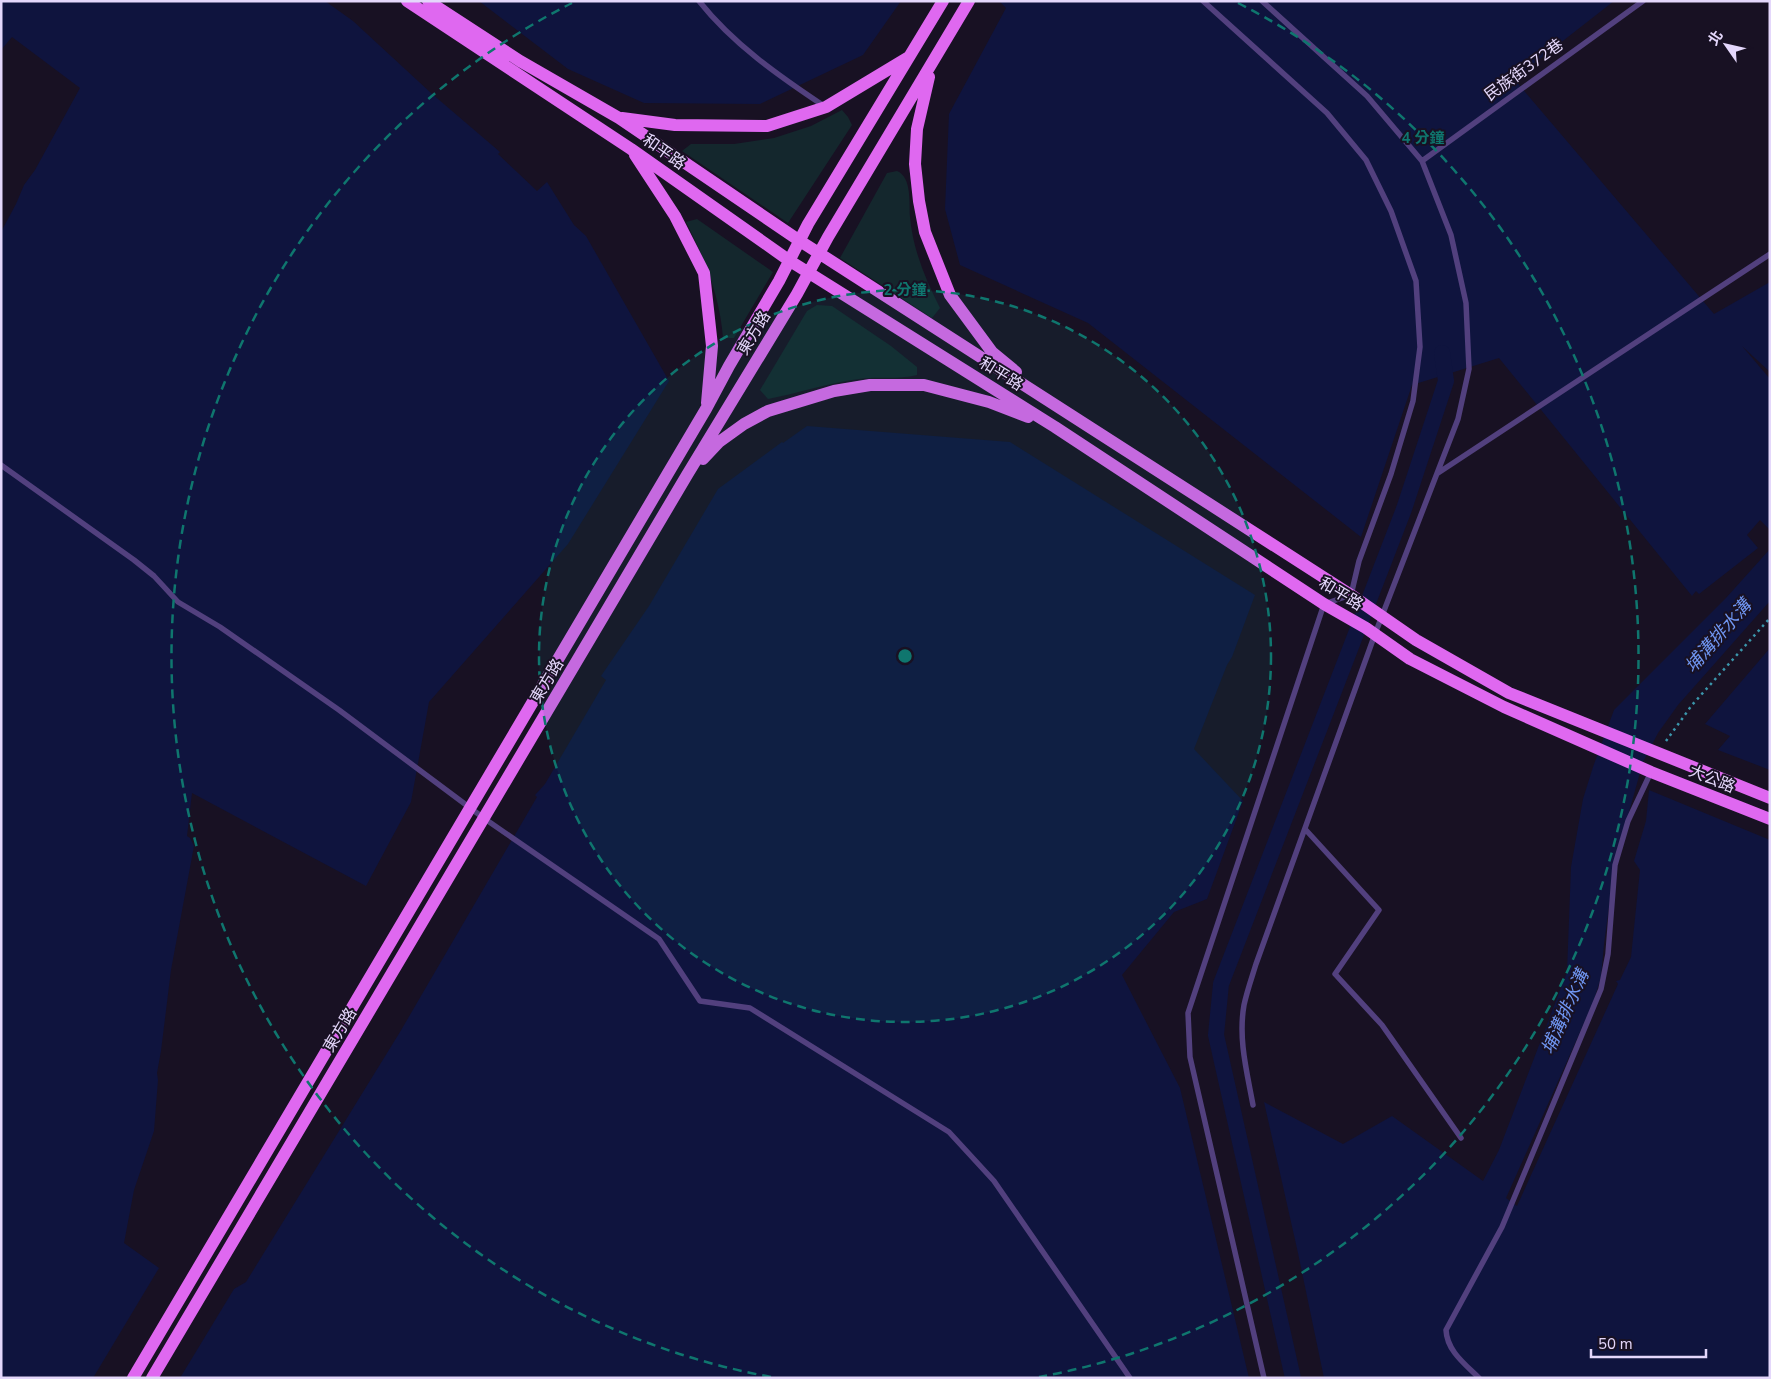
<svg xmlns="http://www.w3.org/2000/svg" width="1771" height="1379" viewBox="0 0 1771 1379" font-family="'Nunito Sans','Noto Sans TC',sans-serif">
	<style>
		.green { fill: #14272d }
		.water { fill: #0f143e }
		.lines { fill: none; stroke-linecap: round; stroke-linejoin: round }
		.canal { stroke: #0f143e; stroke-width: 16 }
		.path { stroke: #3b96ab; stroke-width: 2.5; stroke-dasharray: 2.5 4; stroke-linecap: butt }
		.lane { stroke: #52407e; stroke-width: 5.5 }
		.primary { stroke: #df68f0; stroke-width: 12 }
		.ring { fill: none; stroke: #0f766e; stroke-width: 2.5; stroke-dasharray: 9 6 }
		.labels { text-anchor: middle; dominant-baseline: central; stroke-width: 4; stroke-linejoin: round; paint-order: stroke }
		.street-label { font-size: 16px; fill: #e4d7fb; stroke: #181123 }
		.water-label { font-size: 18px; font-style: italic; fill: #6f95f1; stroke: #181123 }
		.centre { fill: #0f766e; stroke: #181123; stroke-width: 2.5 }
		.ring-label { font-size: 15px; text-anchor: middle; font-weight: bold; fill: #0f766e; stroke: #181123; stroke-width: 4; stroke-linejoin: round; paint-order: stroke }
	</style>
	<rect width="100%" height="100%" fill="#181123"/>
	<path class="green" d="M842 110 848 117 852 125 788 223 682 151 691 144H734L774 138 811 126Z
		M897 171C912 177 909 203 910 217 913 250 925 278 940 308L932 318 840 258 887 173Z
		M697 219 773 272 734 338H723C720 297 705 259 686 222Z
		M817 305 832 306 891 346 917 367V375C898 380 879 376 859 379 828 383 799 393 768 399L760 390 807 311Z"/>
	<path class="water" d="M1 1H325L353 21 431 93 500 152 498 154 537 191 547 182 574 225 586 236 669 381 568 544 429 702 411 802 366 886 192 793 187 836 190 838 194 846 171 970 161 1051 157 1073 158 1080 154 1131 134 1190 124 1243 159 1268 93 1378H1V232L16 204 24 185 35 170 80 88 12 37 1 50Z
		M479 1H901L863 55 760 104 644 103 568 69Z
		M999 1H1614L1514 79 1714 314 1770 282V372L1742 346 1770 379V530L1760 520 1747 535 1758 548 1699 594 1696 591 1692 596 1499 358 1412 385 1361 537 1088 323 960 265 945 209 949 114 1006 8Z
		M807 426 1010 442 1255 595 1232 657 1227 665 1194 749 1243 801 1207 899 1174 912 1122 975 1180 1088 1249 1378H180L234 1289 246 1282 400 1032 537 797 535 795 545 784 606 680 601 676 649 606 718 489 782 442 783 443Z
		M1770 549V601L1678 705 1658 733 1643 762 1615 862 1604 944 1601 977 1593 1003 1506 1198 1517 1206 1618 984 1616 981 1620 980 1631 957 1640 870 1634 861 1646 821 1649 790 1770 840V1378H1324L1298 1253 1264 1102 1343 1144 1392 1116 1483 1181 1499 1150 1567 972 1571 867 1583 799 1593 767 1614 710 1726 598Z
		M1770 648V770L1718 750 1730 736 1705 724Z"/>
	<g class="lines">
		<path class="canal" d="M1293 1378 1216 1035 1221 984 1404 509 1446 381 1442 353"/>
		<path class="path" d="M1666 741 1692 705 1770 618"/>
		<path class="lane" d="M699 1C733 44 779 76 824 106
			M1203 1 1327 113 1366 160 1391 211 1416 281 1420 347 1413 401 1391 474 1359 561 1351 595 1324 604 1188 1013 1190 1057 1264 1378
			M1422 161 1643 1
			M1 465 134 560 154 576 178 602 220 627 339 710 485 819 659 939 700 1001 750 1008 949 1132 994 1181 1130 1378
			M1438 473 1770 254
			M1305 829 1379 910 1335 974 1382 1025 1461 1138
			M1253 1105C1247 1072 1238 1039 1244 1005 1247 991 1252 977 1256 964L1375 634 1458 419 1469 369 1466 303 1451 235 1422 161 1367 96 1262 1
			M1479 1378C1465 1364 1447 1351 1446 1330L1502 1227 1601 989 1608 954 1615 865 1628 821 1651 772"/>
		<path class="primary" d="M407 1 631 149 790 261 1055 427 1324 604 1366 628 1410 659 1504 707 1651 772 1770 819
			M428 1 520 61 619 118 800 241 1351 595 1416 640 1509 693 1770 798
			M929 77 917 129 915 164 919 201 925 232 950 295 992 352 1016 372
			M622 118 675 125 767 126 826 107 909 57
			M635 155 675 216 704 273 712 346 707 403
			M703 459 719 442 744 424 768 411 834 391 870 385H924L989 402 1028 417
			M133 1378 706 409 729 366 779 281 808 224 943 1
			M152 1378 687 475 797 294 828 237 969 1"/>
	</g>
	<circle cx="905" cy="656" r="366" fill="#0f766e" fill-opacity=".12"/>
	<g class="ring">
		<circle cx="905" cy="656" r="366"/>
		<path d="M771 1377A733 733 0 0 1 572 3M1238 3A733 733 0 0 1 1039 1377"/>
	</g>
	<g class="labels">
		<g class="street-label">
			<text transform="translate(1524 70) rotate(-36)">民族街372巷</text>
			<text transform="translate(664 152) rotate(35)">和平路</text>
			<text transform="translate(754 333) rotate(-59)">東方路</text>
			<text transform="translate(1001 374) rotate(32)">和平路</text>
			<text transform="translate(1341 594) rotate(31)">和平路</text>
			<text transform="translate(547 681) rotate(-59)">東方路</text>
			<text transform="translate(1712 779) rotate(22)">大公路</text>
			<text transform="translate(340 1030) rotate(-59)">東方路</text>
		</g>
		<g class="water-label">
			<text transform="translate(1718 636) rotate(-49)">埔溝排水溝</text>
			<text transform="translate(1565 1012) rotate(-66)">埔溝排水溝</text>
		</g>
	</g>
	<circle cx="905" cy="656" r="8" class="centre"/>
	<g class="ring-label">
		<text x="1423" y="143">4 分鐘</text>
		<text x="905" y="295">2 分鐘</text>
	</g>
	<rect width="1771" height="1379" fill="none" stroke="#e4d7fb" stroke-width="5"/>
	<g transform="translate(1726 45) rotate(304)" stroke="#181123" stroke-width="4" paint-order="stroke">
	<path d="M0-4L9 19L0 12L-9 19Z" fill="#e4d7fb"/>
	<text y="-8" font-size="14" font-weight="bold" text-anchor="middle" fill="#e4d7fb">北</text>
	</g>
	<path d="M1591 1349v8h115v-8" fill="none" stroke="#e4d7fb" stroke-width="2.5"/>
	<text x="1598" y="1349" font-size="15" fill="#e4d7fb" stroke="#181123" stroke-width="4" paint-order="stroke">50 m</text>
</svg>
